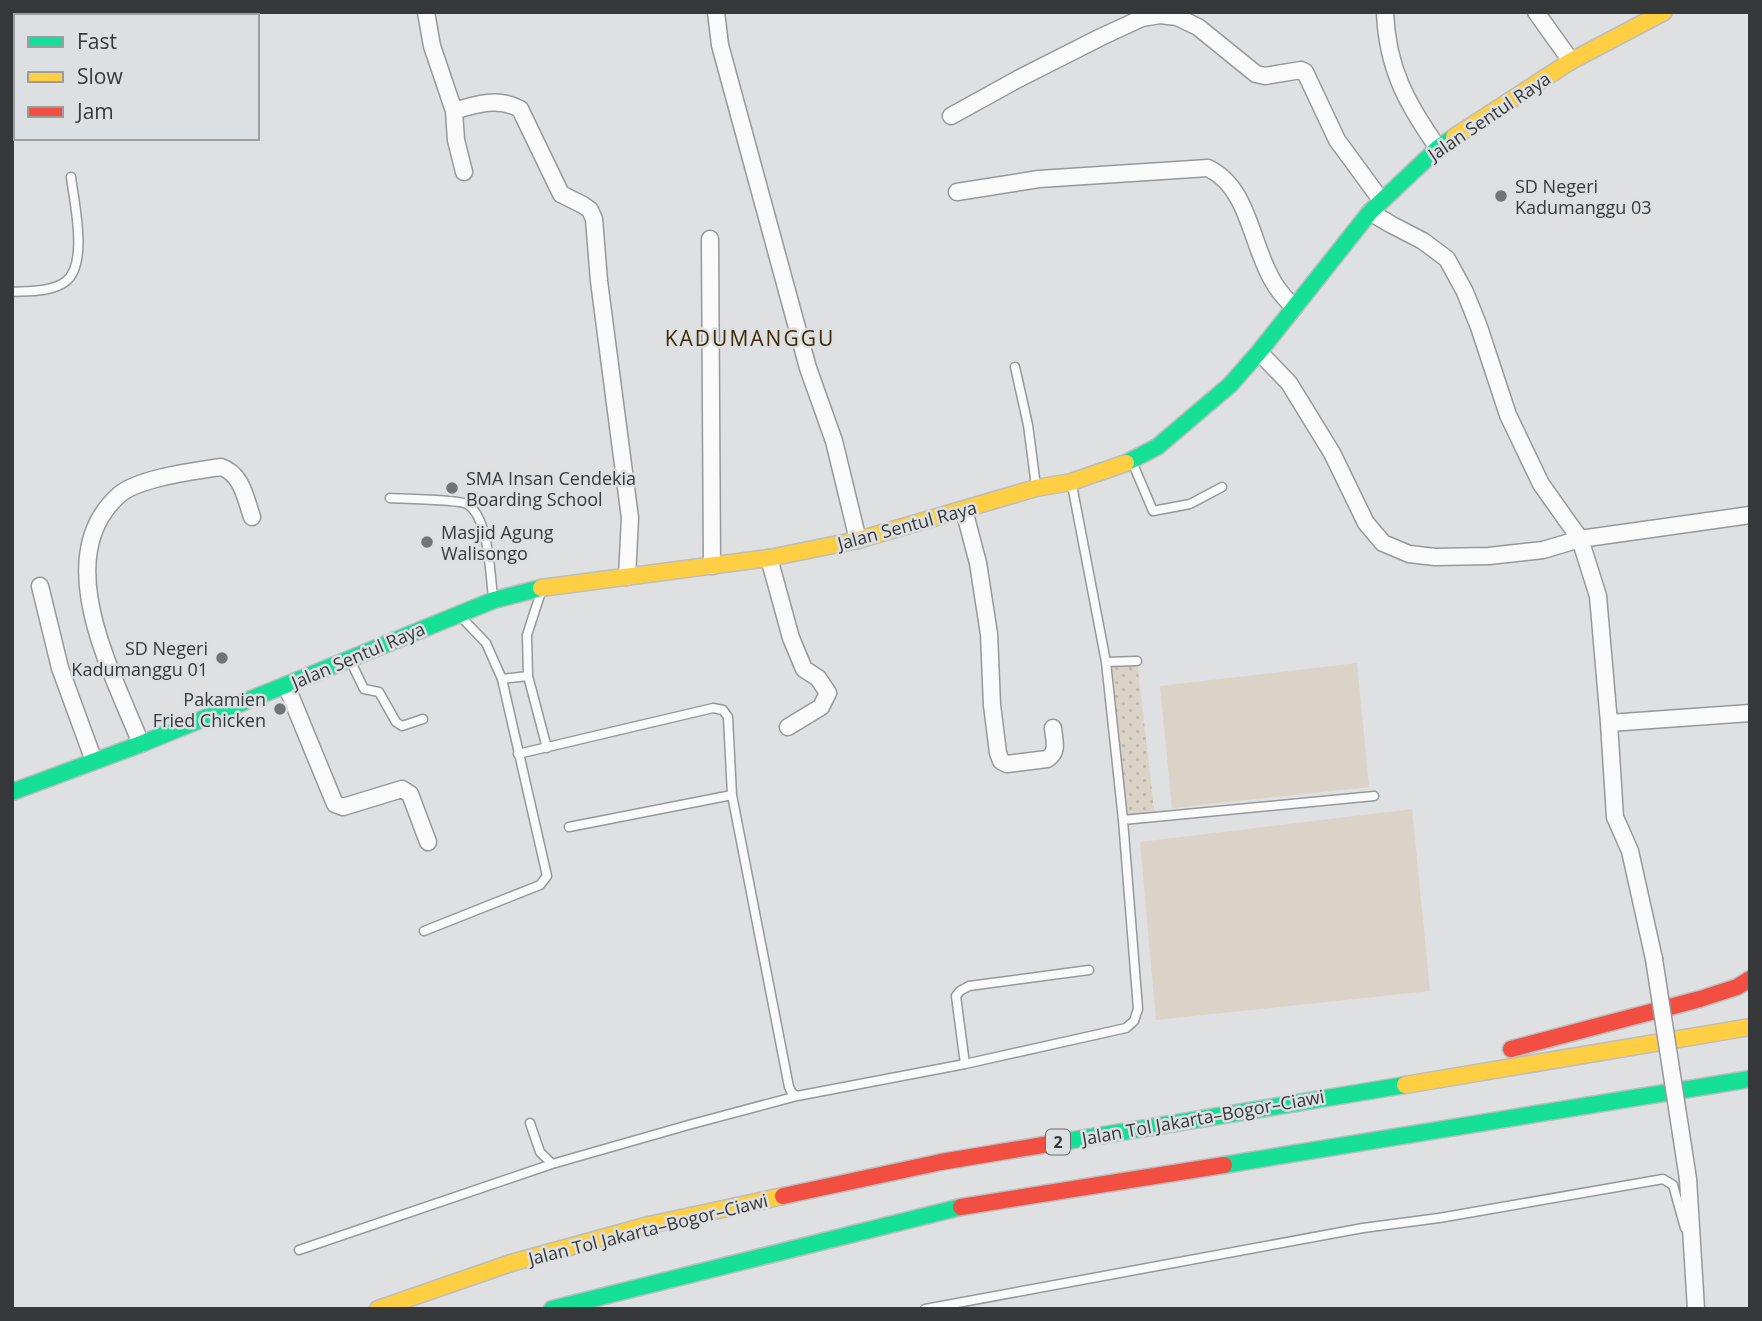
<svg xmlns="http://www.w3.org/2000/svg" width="1762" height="1321" viewBox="0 0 1762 1321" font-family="'Open Sans',sans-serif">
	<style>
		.grass { fill: url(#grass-dots) }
		.park { fill: #dbd3c7 }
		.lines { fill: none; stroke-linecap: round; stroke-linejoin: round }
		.lane-casing { stroke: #969899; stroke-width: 11 }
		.street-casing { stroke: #969899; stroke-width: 19 }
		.fast-casing { stroke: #bcbdbe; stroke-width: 19 }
		.slow-casing { stroke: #bcbdbe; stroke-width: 19 }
		.jam-casing { stroke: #bcbdbe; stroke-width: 19 }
		.lane { stroke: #fafafb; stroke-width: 8 }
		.street { stroke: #fafafb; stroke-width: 16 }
		.fast { stroke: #16e098; stroke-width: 16 }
		.slow { stroke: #ffcf43; stroke-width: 16 }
		.jam { stroke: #f24e42; stroke-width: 16 }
		.street-bridge-casing { stroke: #969899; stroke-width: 19; stroke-linecap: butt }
		.street-bridge { stroke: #fafafb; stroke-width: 16 }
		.poi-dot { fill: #717374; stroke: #dde0e3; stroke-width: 2.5 }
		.labels { text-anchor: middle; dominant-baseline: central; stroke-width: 5; stroke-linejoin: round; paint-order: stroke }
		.shield { fill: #dde0e3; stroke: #696a6c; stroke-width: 2 }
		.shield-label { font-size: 16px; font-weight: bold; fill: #373839 }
		.street-label { font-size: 18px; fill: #373839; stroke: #dde0e3 }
		.poi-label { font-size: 18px; fill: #373839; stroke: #dde0e3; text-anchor: start }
		.quarter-label { font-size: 21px; letter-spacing: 2px; fill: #3e2903; stroke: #dde0e3 }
	</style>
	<defs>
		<pattern id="grass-dots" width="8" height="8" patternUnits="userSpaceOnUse" patternTransform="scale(1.75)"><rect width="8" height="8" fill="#dbd3c7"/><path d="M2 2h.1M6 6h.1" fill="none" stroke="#bdb6ac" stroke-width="1.8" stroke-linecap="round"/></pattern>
	</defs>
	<rect width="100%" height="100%" fill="#dee0e2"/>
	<path class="grass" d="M1137 661 1155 817 1123 820 1106 662Z"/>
	<path class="park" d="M1357 663 1369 787 1172 808 1160 686Z
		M1412 809 1430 991 1156 1020 1140 842Z"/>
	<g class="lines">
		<defs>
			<path id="lane" d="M12 292C29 291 51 292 65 282 89 265 74 202 71 177
				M1015 367 1028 425 1036 486
				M1133 464 1153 511 1190 504 1222 487
				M390 498C404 499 457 499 467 504 489 517 490 574 493 597
				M540 595 527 635 528 676 547 748
				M350 660 364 689 379 692 396 722 402 726 423 719
				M1106 662 1137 661
				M502 679 528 676
				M518 754 713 708 723 710 728 717 732 795 789 1087 792 1093 797 1096 965 1064 1126 1028 1134 1021 1138 1009 1123 820 1106 662 1072 485
				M1123 820 1374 796
				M569 827 732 795
				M424 931 540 885 547 876 502 679 486 643 460 616
				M965 1064 956 996 960 991 969 986 1089 970
				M530 1123 540 1152 552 1164 692 1124 797 1096
				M299 1250 552 1164
				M925 1309 1363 1228 1439 1218 1663 1179 1673 1185 1685 1228"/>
			<path id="street" d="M426 12 432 46 454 111 456 140 464 172
				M716 12 720 45 808 368 834 441 858 540
				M1385 12C1387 68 1407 104 1438 148
				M1536 12 1571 61
				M454 111C476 104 499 97 520 109L561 194 583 205 590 210 594 219 599 281 630 518 627 577
				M951 116 1018 79 1101 37 1142 18 1160 15 1177 17 1198 27 1256 74 1265 76 1301 70 1305 72 1337 140 1381 200
				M957 192 1039 179 1208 168C1250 188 1251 247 1274 283 1279 292 1287 300 1294 308
				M1370 212 1392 225 1423 241 1447 259 1465 292 1479 327 1508 415 1541 484 1580 539 1598 596 1609 723 1615 817 1630 851 1654 959
				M710 239 712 566
				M1259 352 1289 383 1332 453 1366 523 1383 543 1409 554 1435 557 1489 556 1543 550 1580 539 1750 515
				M964 510 978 563 989 634 992 705 998 753 1001 761 1007 764 1047 759C1059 752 1054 740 1053 728
				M769 558 791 638 804 669 818 678 828 693 821 707 788 727
				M40 586 60 668 94 761
				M286 685 335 804 343 807 402 789 410 794 428 842
				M1609 723 1750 713
				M141 744C114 675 48 558 119 495 138 478 195 471 221 467 242 474 245 497 252 517
				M1688 1179 1696 1309"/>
			<path id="fast" d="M1126 463 1157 447 1230 385 1259 352 1370 212 1438 148 1454 137
				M12 792 141 744 494 600 541 588
				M1055 1143 1405 1085
				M1224 1165 1750 1079
				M552 1309 961 1207"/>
			<path id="slow" d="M1454 137 1571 61 1664 12
				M541 588 769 558 858 540 1036 488 1071 482 1126 463
				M1405 1085 1750 1027
				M378 1309 511 1263 649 1225 783 1196"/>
			<path id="jam" d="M1511 1049 1700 999 1737 987 1750 979
				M783 1196 941 1162 1055 1143
				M961 1207 1224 1165"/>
		</defs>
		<use href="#lane" class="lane-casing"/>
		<use href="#street" class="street-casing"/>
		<use href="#fast" class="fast-casing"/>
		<use href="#slow" class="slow-casing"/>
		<use href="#jam" class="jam-casing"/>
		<use href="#lane" class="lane"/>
		<use href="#street" class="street"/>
		<use href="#fast" class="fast"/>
		<use href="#slow" class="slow"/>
		<use href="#jam" class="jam"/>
		<defs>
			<path id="street-bridge" d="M1654 959 1688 1179"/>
		</defs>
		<use href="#street-bridge" class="street-bridge-casing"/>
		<use href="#street-bridge" class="street-bridge"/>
	</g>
	<g class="poi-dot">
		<circle cx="1501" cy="196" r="7"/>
		<circle cx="452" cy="488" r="7"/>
		<circle cx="427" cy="542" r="7"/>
		<circle cx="222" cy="658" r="7"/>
		<circle cx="280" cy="709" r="7"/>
	</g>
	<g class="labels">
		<rect class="shield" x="1046" y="1129.5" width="24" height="25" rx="5"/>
		<g class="shield-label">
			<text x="1058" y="1142">2</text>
		</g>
		<g class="street-label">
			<text transform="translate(1489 116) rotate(-34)">Jalan Sentul Raya</text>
			<text transform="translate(907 525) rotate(-15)">Jalan Sentul Raya</text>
			<text transform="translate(358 655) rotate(-23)">Jalan Sentul Raya</text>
			<text transform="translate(1203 1117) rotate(-10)">Jalan Tol Jakarta–Bogor–Ciawi</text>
			<text transform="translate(648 1229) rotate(-14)">Jalan Tol Jakarta–Bogor–Ciawi</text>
		</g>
		<g class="poi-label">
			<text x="1515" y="186">SD Negeri<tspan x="1515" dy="21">Kadumanggu 03</tspan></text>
			<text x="466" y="478">SMA Insan Cendekia<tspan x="466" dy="21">Boarding School</tspan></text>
			<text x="441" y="532">Masjid Agung<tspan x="441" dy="21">Walisongo</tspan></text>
			<text x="208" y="648" text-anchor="end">SD Negeri<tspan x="208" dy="21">Kadumanggu 01</tspan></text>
			<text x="266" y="699" text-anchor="end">Pakamien<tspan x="266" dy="21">Fried Chicken</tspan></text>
		</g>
		<g class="quarter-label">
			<text x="750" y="338">KADUMANGGU</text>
		</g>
	</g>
	<rect width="1762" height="1321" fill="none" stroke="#373839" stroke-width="28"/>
	<rect x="14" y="14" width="245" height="126" fill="#dde0e3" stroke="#9b9d9f" stroke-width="2"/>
	<rect x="28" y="37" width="35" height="10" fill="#16e098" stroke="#9b9d9f" stroke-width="2"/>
	<text x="77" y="49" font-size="21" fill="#373839">Fast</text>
	<rect x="28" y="72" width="35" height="10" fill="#ffcf43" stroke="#9b9d9f" stroke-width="2"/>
	<text x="77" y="84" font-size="21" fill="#373839">Slow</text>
	<rect x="28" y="107" width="35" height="10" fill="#f24e42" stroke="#9b9d9f" stroke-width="2"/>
	<text x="77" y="119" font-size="21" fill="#373839">Jam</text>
</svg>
